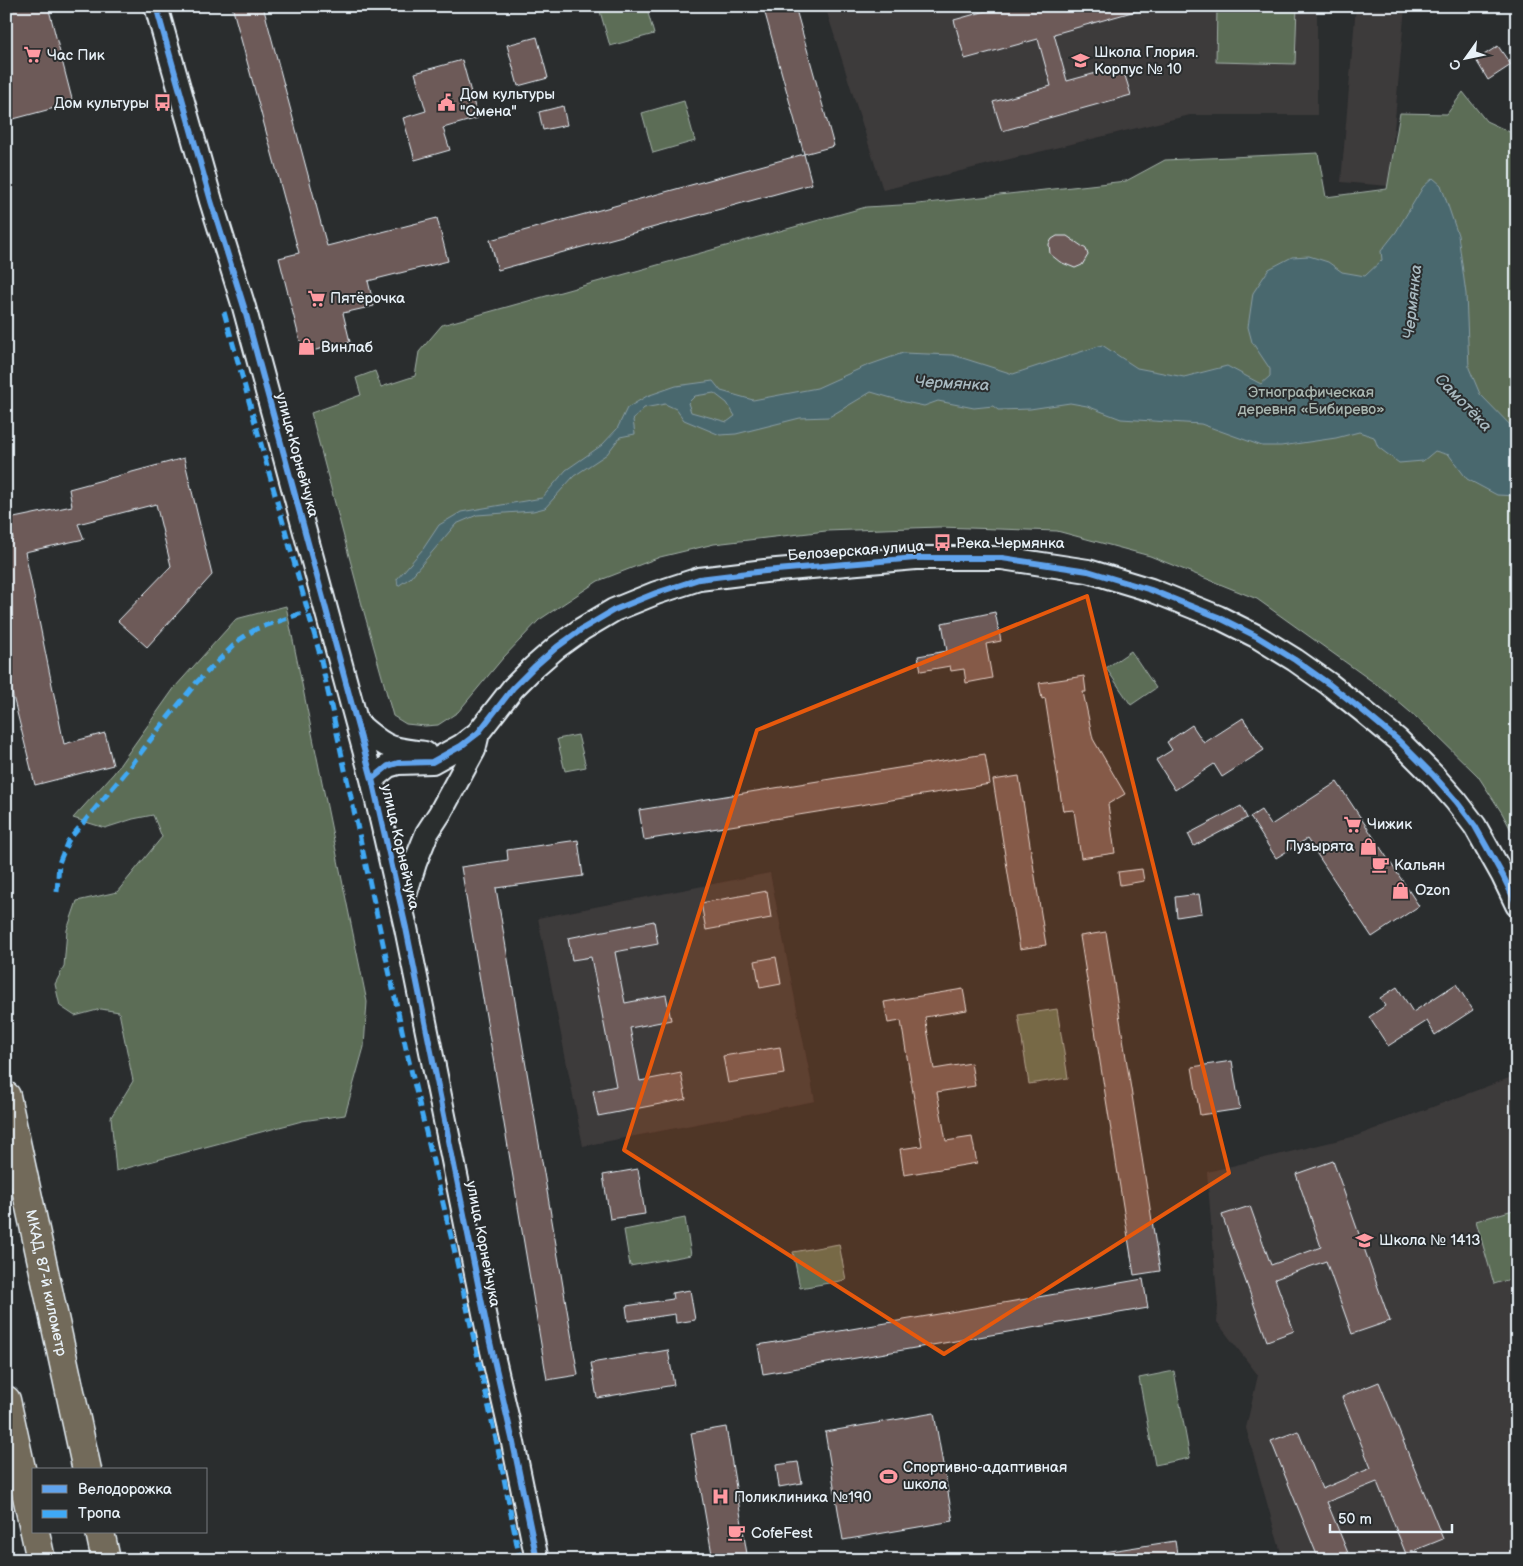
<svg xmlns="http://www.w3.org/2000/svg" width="1523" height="1566" viewBox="0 0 1523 1566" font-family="'Balsamiq Sans',sans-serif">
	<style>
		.built { fill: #3e3a3b }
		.green { fill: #5c6d57; stroke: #a2afa8 }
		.water { fill: #4a676e; stroke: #899ea5; fill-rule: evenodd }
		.building { fill: #6d5a58; stroke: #e8f1f8 }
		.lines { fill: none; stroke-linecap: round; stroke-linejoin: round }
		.secondary-casing { stroke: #e8f1f8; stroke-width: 26 }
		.highway-casing { stroke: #e8f1f8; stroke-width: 31 }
		.secondary { stroke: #2a2d2e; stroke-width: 22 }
		.highway { stroke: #726b5a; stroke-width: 28 }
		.quiet { stroke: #3fa9f5; stroke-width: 5; stroke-dasharray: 10 5; stroke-linecap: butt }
		.cycleway-casing { stroke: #2a2d2e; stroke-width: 9 }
		.cycleway { stroke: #60a3ed; stroke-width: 6 }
		.marked { fill: #e8590c; fill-opacity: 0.2; stroke: #e8590c; stroke-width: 4; stroke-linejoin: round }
		.labels { text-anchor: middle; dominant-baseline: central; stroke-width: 4; stroke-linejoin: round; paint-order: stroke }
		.poi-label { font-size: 15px; fill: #e8f1f8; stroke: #2a2d2e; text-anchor: start }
		.park-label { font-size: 15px; fill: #a9b6b0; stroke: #2a2d2e }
		.street-label { font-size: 15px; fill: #e8f1f8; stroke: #2a2d2e }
		.water-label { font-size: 16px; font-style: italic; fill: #a9bac1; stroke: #2a2d2e }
	</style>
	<rect width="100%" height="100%" fill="#2a2d2e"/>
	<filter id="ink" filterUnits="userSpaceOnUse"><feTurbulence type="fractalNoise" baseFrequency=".02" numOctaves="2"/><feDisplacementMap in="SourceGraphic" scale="10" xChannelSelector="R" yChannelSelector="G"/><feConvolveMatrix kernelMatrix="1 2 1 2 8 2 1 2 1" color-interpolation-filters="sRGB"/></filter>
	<g filter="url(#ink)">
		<path class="built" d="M825 6H1317V115H1190L883 190Z
			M1356 6H1405L1389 186 1341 182Z
			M770 873 815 1101 583 1146 538 918Z
			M1517 1075V1560H1283L1246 1428 1258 1375 1217 1322 1218 1307 1207 1172 1356 1136Z"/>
		<path class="green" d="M607 6H646L654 34 610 46 599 8Z
			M1217 6H1297L1295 64 1216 62Z
			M1463 92 1486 121 1514 134 1517 137V841L1502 813 1478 776 1430 729 1383 689 1257 599 1150 556 1057 531 939 527 826 531 714 544 660 557 598 581 539 620 503 658 458 712 438 725 425 726 406 724 393 716 362 605 311 413 361 395 356 378 375 371 381 387 415 376 419 352 442 325 866 207 918 204 1126 181 1165 160 1318 153 1326 197 1387 189 1400 113 1447 114Z
			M684 101 695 141 653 153 642 113Z
			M286 606 367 1002 364 1047 345 1115 302 1121 116 1171 111 1117 133 1081 119 1012 101 1009 75 1016 60 1006 55 984 64 967 67 930 77 901 117 892 162 837 153 815 133 819 105 828 73 818 114 773 175 687 236 619Z
			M1131 651 1156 688 1131 705 1106 668Z
			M578 735 586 767 565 771 557 739Z
			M1057 1009 1068 1078 1029 1084 1018 1015Z
			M1513 1210 1517 1224V1277L1494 1284 1476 1221Z
			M685 1218 691 1255 630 1266 624 1230Z
			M839 1244 846 1280 800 1288 793 1252Z
			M1174 1371 1190 1458 1155 1465 1139 1378Z"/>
		<path class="water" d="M1433 178 1441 185 1458 235 1466 294 1469 368 1480 394 1517 432V496L1497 495 1467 479 1449 455 1435 451 1423 461 1399 463 1378 447 1374 437 1359 432 1336 438 1281 446H1262L1201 424 1121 419 1087 406 1070 403 1030 409 998 410 993 406 974 408 938 401 924 406 905 402 871 392 829 417 800 418 736 434 720 435 684 420 676 409 665 404 644 408 633 420 635 434 620 437 607 454 574 476 545 508 533 511 477 515 456 524 410 578 398 586 397 579 423 549 439 525 461 512 542 498 566 470 602 445 617 429 627 408 647 396 676 386 713 381 721 391 753 400 817 388 866 366 903 353 953 355 1013 374 1102 345 1137 368 1184 377 1227 366 1261 384 1270 376V369L1252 342 1248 327 1253 293 1269 269 1292 257 1309 256 1328 262 1342 272 1365 276 1382 260 1381 251 1396 232 1423 187ZM714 393 727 403 735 416 727 422 691 412 688 403 695 396Z"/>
		<path class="building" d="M6 6H48L73 103 6 121Z
			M232 6H263L327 246 437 218 448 261 368 281 374 306 343 313 350 342 303 353 279 258 299 253Z
			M763 6H795L834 146 804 154Z
			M1004 6H1139V10L1054 34 1067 81 1122 66 1131 95 1002 131 993 102 1051 86 1038 39 965 59 954 20Z
			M537 37 548 78 518 86 507 45Z
			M1498 46 1511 65 1488 80 1476 60Z
			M462 60 478 118 443 128 450 150 415 160 403 118 426 111 415 73Z
			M563 106 567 125 543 130 539 112Z
			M804 154 812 184 498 270 490 240Z
			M1057 236H1067L1086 249 1088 255 1082 265 1075 268 1060 262 1050 254 1049 244 1052 239Z
			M184 458 212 575 147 647 118 621 171 566 156 504 78 524 84 539 25 552 64 744 105 733 113 765 35 785 6 668V540L13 539 9 519 72 506 69 489Z
			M995 612 1001 641 986 644 992 678 966 683 964 669 951 671 950 666 921 671 918 656 947 651 942 623Z
			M1084 676 1086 692H1083L1093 739 1125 794 1108 804 1115 853 1081 858 1074 810 1063 811 1045 698 1042 699 1039 683Z
			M1243 718 1264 750 1222 777 1214 764 1175 790 1156 760 1172 750 1167 742 1192 725 1204 743Z
			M985 754 990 784 644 840 639 810Z
			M1019 776 1046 945 1020 949 993 780Z
			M1337 782 1419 906 1372 937 1307 839 1276 858 1250 817 1261 810 1271 825Z
			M1241 806 1247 818 1194 846 1188 834Z
			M578 840 583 876 496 888 578 1375 547 1380 461 867 508 860 507 850Z
			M1142 869 1144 881 1120 885 1118 872Z
			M767 891 771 918 706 930 701 903Z
			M1199 894 1202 913 1177 917 1175 897Z
			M654 921 658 944 615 952 625 1003 666 995 671 1020 630 1028 640 1081 681 1073 686 1099 598 1116 593 1091 616 1086 591 957 572 960 568 938Z
			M1106 932 1160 1271 1134 1275 1080 936Z
			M776 957 781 984 760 988 755 961Z
			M1456 984 1473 1010 1435 1035 1427 1021 1388 1046 1369 1017 1385 1006 1380 998 1397 987 1413 1012Z
			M963 989 967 1010 925 1017 934 1069 971 1063 975 1086 937 1092 946 1141 972 1137 977 1163 904 1175 900 1149 922 1146 901 1021 888 1023 884 1002Z
			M780 1047 784 1074 728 1083 723 1056Z
			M1232 1061 1240 1109 1200 1115 1192 1067Z
			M1333 1161 1390 1321 1352 1334 1326 1261 1275 1279 1294 1331 1267 1341 1222 1215 1250 1206 1271 1265 1321 1247 1296 1174Z
			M638 1169 645 1214 610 1219 603 1175Z
			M1143 1279 1148 1308 763 1374 758 1345Z
			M690 1290 695 1320 676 1323 675 1314 628 1321 626 1306 673 1299 672 1293Z
			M668 1350 674 1385 597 1398 591 1363Z
			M1379 1382 1443 1539 1406 1554 1377 1482 1327 1502 1348 1553 1332 1560H1319L1271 1441 1298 1431 1322 1489 1371 1468 1342 1397Z
			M934 1413 953 1521 843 1540 825 1432Z
			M726 1427 748 1560H713L691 1433Z
			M798 1462 802 1483 779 1487 776 1465Z
			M1175 1541 1178 1560H1105L1104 1552Z"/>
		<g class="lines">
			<defs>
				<path id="secondary" d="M156 6 211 201 244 307 372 779 406 928 489 1338 512 1438 537 1560
					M357 723C366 731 375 739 386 745 397 751 413 751 425 753
					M372 779 388 766 398 763 432 762 461 746 478 733 513 688 534 667 557 647 582 629 614 610 656 593 699 579 765 571 916 558H1002L1088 571 1151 590 1218 617 1256 636 1295 660 1329 684 1363 711 1398 740 1434 776 1456 801 1475 826 1503 876 1517 905
					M402 905 415 863 427 833 440 813 474 750 478 733"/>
				<g id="highway">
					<path id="s1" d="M6 1096 87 1470"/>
					<path d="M6 1400 34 1528"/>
					<path d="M35 1532 41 1560"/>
					<path d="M100 1532 106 1560"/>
				</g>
			</defs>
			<use href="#secondary" class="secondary-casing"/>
			<use href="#highway" class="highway-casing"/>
			<use href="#secondary" class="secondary"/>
			<use href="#highway" class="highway"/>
			<path class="quiet" d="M224 312 319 651 407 1053 455 1253 500 1458 520 1560
				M57 892 59 863 68 841 130 767 158 730 196 683 239 640 256 629 308 611"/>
			<defs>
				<path id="cycleway" d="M156 6 211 201 244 307 372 779 406 928 489 1338 512 1438 537 1560
					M372 779 388 766 398 763 432 762 461 746 478 733 513 688 534 667 557 647 582 629 614 610 656 593 699 579 765 571 916 558H1002L1088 571 1151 590 1218 617 1256 636 1295 660 1329 684 1363 711 1398 740 1434 776 1456 801 1475 826 1503 876 1517 905"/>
			</defs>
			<use href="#cycleway" class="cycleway-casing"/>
			<use href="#cycleway" class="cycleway"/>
		</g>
	</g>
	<path class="marked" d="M1087 596 1229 1173 944 1354 624 1150 757 730Z"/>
	<defs>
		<symbol id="supermarket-bare" viewBox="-9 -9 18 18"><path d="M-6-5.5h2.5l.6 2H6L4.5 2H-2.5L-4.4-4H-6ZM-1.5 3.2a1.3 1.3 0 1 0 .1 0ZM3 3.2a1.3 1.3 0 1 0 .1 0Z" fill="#ff9aa2" stroke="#2a2d2e" stroke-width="2.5" paint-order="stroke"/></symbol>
		<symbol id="school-bare" viewBox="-9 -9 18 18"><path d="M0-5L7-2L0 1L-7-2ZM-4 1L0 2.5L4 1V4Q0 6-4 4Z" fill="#ff9aa2" stroke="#2a2d2e" stroke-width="2.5" paint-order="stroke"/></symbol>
		<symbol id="bus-bare" viewBox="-9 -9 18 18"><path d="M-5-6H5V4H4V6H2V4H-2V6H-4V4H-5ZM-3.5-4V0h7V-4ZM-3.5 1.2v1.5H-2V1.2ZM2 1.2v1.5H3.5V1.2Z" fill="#ff9aa2" stroke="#2a2d2e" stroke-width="2.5" paint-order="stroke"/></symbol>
		<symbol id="civic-bare" viewBox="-9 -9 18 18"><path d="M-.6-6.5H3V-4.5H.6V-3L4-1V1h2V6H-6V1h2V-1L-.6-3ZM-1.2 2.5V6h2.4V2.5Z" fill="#ff9aa2" stroke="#2a2d2e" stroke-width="2.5" paint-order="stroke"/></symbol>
		<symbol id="shop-bare" viewBox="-9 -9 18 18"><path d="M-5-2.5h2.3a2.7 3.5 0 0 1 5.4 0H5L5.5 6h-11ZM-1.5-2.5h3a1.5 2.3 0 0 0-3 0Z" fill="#ff9aa2" stroke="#2a2d2e" stroke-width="2.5" paint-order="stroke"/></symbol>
		<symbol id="cafe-bare" viewBox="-9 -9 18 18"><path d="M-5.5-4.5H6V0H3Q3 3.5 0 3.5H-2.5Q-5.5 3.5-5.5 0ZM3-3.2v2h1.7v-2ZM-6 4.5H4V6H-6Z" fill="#ff9aa2" stroke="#2a2d2e" stroke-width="2.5" paint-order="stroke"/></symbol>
		<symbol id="stadium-bare" viewBox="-9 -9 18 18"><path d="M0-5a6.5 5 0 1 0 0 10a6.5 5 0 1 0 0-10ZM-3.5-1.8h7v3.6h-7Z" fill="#ff9aa2" stroke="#2a2d2e" stroke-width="2.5" paint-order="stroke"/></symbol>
		<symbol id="hospital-bare" viewBox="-9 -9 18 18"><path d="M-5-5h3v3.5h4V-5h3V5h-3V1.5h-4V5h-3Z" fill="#ff9aa2" stroke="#2a2d2e" stroke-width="2.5" paint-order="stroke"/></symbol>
	</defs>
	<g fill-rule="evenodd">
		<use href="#supermarket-bare" x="20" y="42" width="25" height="25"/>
		<use href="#school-bare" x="1068" y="48" width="25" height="25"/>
		<use href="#bus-bare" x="150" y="90" width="25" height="25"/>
		<use href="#civic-bare" x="434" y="90" width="25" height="25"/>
		<use href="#supermarket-bare" x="304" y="286" width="25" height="25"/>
		<use href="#shop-bare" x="294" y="334" width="25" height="25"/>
		<use href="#bus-bare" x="930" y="530" width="25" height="25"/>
		<use href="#supermarket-bare" x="1340" y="812" width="25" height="25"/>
		<use href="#shop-bare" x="1356" y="834" width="25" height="25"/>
		<use href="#cafe-bare" x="1368" y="852" width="25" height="25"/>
		<use href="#shop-bare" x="1388" y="878" width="25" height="25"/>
		<use href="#school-bare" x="1352" y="1228" width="25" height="25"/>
		<use href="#stadium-bare" x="876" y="1464" width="25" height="25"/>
		<use href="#hospital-bare" x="708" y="1484" width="25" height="25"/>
		<use href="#cafe-bare" x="724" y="1520" width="25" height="25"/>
	</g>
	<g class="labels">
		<g class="poi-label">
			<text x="1094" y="52">Школа Глория.<tspan x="1094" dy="17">Корпус № 10</tspan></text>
			<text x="47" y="55">Час Пик</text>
			<text x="460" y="94">Дом культуры<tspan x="460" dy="17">"Смена"</tspan></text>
			<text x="149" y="103" text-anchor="end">Дом культуры</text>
			<text x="330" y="298">Пятёрочка</text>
			<text x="321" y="347">Винлаб</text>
			<text x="956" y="543">Река Чермянка</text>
			<text x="1367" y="824">Чижик</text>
			<text x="1354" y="846" text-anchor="end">Пузырята</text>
			<text x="1394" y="865">Кальян</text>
			<text x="1415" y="890">Ozon</text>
			<text x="1379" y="1240">Школа № 1413</text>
			<text x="903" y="1467">Спортивно-адаптивная<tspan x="903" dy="17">школа</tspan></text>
			<text x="734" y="1497">Поликлиника №190</text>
			<text x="751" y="1533">CofeFest</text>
		</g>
		<g class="park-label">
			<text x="1311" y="392">Этнографическая<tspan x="1311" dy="17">деревня «Бибирево»</tspan></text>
		</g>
		<g class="street-label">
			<text transform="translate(297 455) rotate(75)">улица Корнейчука</text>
			<text transform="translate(856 551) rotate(-4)">Белозерская улица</text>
			<text transform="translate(400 847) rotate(77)">улица Корнейчука</text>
			<text transform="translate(483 1244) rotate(79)">улица Корнейчука</text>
			<text stroke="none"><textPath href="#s1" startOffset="191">МКАД, 87-й километр</textPath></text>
		</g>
		<g class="water-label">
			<text transform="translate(1413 302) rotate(-84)">Чермянка</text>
			<text transform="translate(952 384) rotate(3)">Чермянка</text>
			<text transform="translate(1463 403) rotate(46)">Самотёка</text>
		</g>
	</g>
	<rect width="1523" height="1566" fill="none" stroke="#2a2d2e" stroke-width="25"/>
	<rect x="12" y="12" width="1498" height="1541" fill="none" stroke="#e8f1f8" stroke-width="2" filter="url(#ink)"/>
	<rect x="32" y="1468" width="175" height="65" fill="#2a2d2e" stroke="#767b7f"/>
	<rect x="42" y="1485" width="25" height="8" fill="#60a3ed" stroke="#767b7f"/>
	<text x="78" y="1494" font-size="15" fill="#e8f1f8">Велодорожка</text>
	<rect x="42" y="1510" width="25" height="8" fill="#3fa9f5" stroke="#767b7f"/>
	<text x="78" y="1518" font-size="15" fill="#e8f1f8">Тропа</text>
	<g transform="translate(1466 58) rotate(237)" stroke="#2a2d2e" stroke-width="4" paint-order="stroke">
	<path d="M0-4L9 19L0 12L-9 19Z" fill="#e8f1f8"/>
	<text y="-8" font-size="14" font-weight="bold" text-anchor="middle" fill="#e8f1f8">С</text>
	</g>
	<path d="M1330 1524v8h122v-8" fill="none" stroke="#e8f1f8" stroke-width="2.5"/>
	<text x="1338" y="1524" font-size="15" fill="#e8f1f8" stroke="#2a2d2e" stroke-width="4" paint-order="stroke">50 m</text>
</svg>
